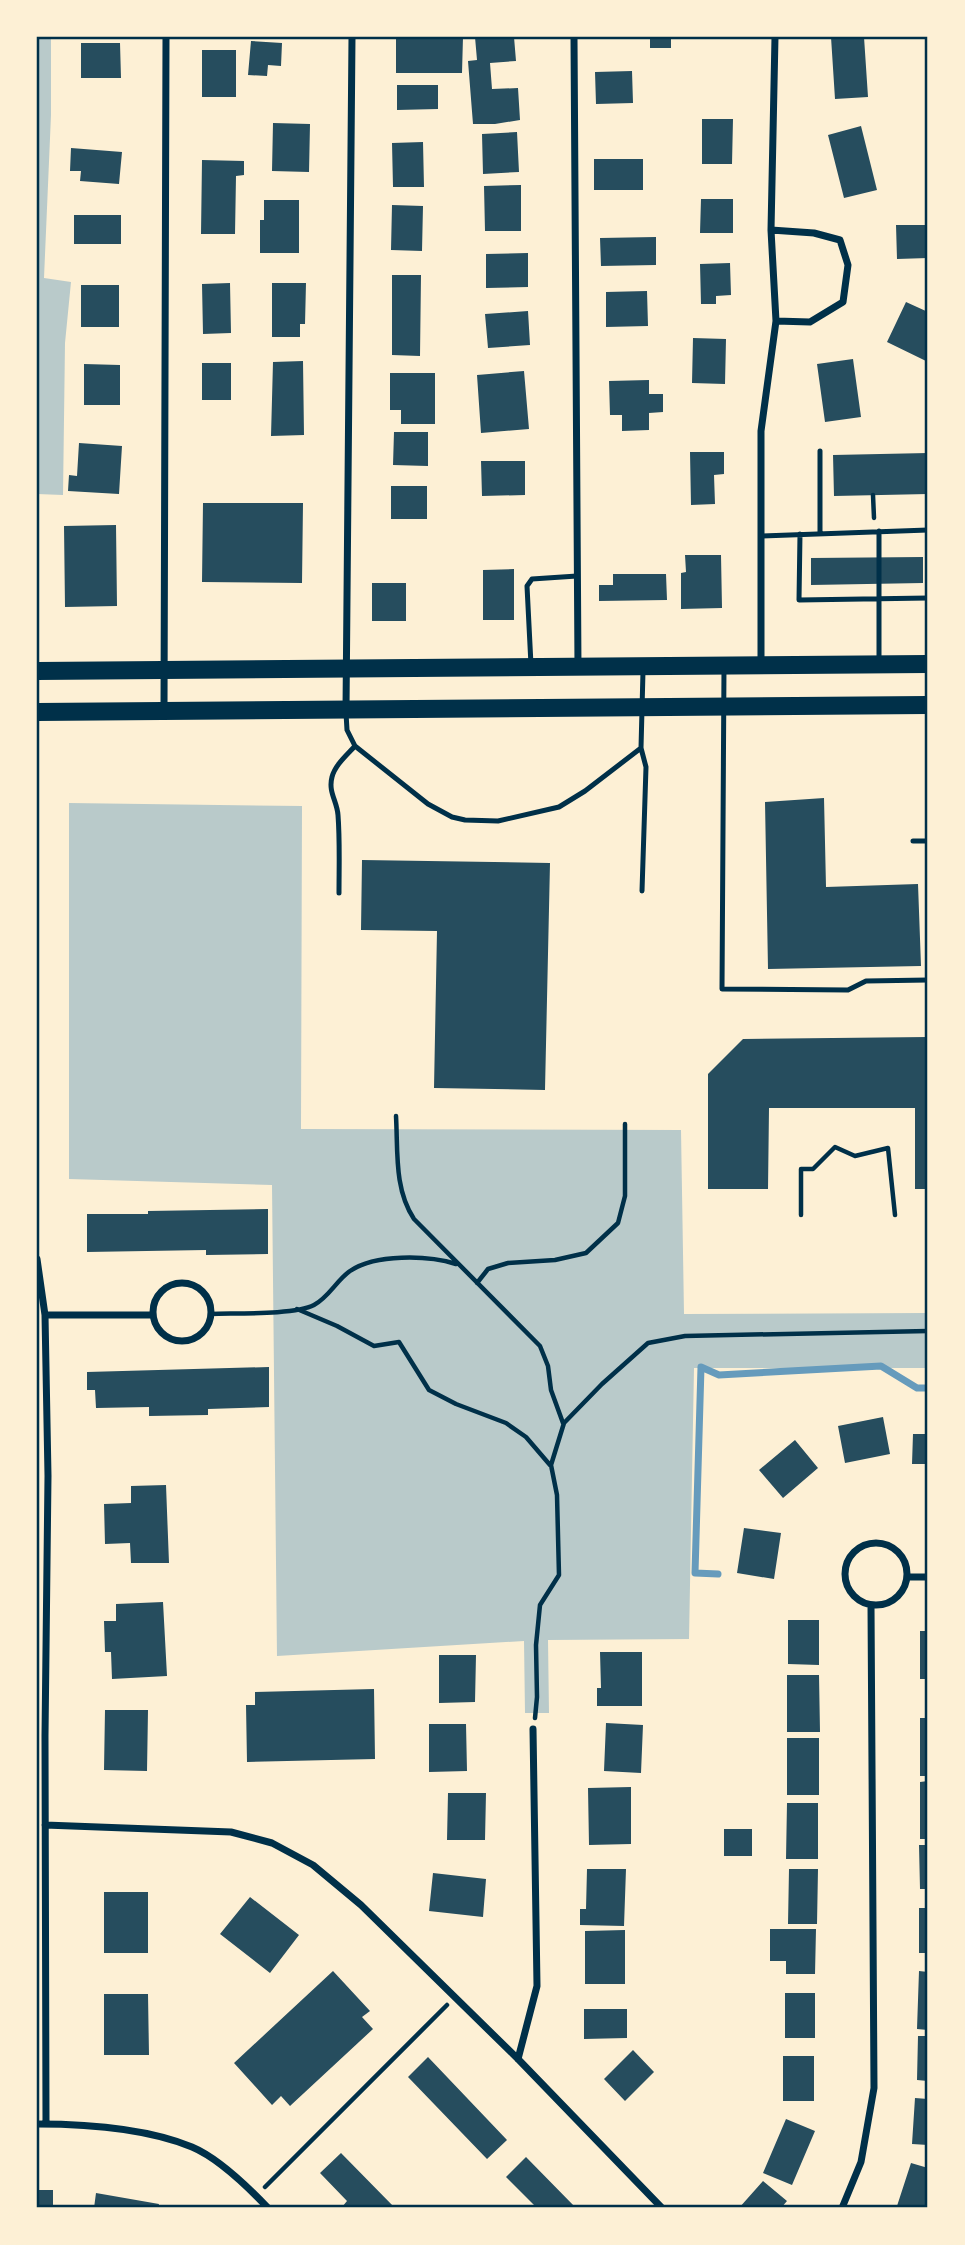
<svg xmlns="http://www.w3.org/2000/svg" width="965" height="2245" viewBox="0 0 965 2245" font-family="Signika,sans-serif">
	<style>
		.green { fill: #b9caca }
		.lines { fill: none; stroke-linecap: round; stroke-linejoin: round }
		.stream { stroke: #669bbc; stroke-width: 7 }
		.building { fill: #264d5e }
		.path { stroke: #003049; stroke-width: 4.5 }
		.service { stroke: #003049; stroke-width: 5 }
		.minor { stroke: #003049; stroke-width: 7 }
		.primary { stroke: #003049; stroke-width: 18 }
		.neatline { fill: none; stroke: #003049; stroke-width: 2.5 }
	</style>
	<rect width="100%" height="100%" fill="#fdf0d5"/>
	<path class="green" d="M37 37H51V115L44 278 71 282 65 343 63 495 37 494Z
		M69 803 302 806 301 1129 681 1130 684 1314 928 1313V1368H694L689 1639 548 1640 549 1713H525L524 1641 277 1656 272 1185 69 1179Z"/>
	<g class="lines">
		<path class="stream" d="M718 1574 695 1573 701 1367 719 1375 881 1366 917 1388H928"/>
	</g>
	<path class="building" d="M396 37H463L462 73H396Z
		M475 37H514L516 61 490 63 492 89 518 88 520 120 495 124H473L468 61 477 60Z
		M650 37H671V48H650Z
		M831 37H864L868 97 835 99Z
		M251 41 282 43 281 66 268 65 267 76 248 75Z
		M81 43H120L121 78H81Z
		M202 50H236V97H202Z
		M632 71 633 103 596 104 595 72Z
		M397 85H438V109L397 110Z
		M702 119H733L732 164H702Z
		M273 123 310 124 309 172 272 171Z
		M861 126 877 190 844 198 828 135Z
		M517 132 519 172 483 174 482 134Z
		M423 142 424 187H393L392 143Z
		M71 148 122 152 119 184 80 181 81 171H70Z
		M594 159H643V190H594Z
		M202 160 244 161V175L236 176 235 234H201Z
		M521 185V231H485L484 186Z
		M701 199H733V233H700Z
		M264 200H299V253H260V220H264Z
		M392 205 423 206 422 251 391 250Z
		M925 211H928V258L897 259 896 225H925Z
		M74 215H121V244H74Z
		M656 237V265L601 266 600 238Z
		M528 253V287L486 288V254Z
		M730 263 731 295 716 296V304H701L700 264Z
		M392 275H421L420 356 392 355Z
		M230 283 231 333 203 334 202 284Z
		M272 283H306L305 324H300V337H272Z
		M81 285H119V327H81Z
		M647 291 648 326 606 327V292Z
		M906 302 928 312 926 361 887 342Z
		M528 311 530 345 488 348 485 314Z
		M693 338 726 339 725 384 692 383Z
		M853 359 861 417 825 422 817 364Z
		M303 361 304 435 271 436 273 362Z
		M202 363H231V400H202Z
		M84 364 120 365V405H84Z
		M524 371 529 429 481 433 477 375Z
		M390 373H435V424H401V410H390Z
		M649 380V394H663V412L649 413V430L622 431V415H610L609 381Z
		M394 432H428V466L393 465Z
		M79 443 122 446 119 494 68 491 69 475 77 476Z
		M690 452H724V474L714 475 715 504 691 505Z
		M928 453V494L834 496 833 455Z
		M481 461H525V495L482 496Z
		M391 486H427V519H391Z
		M203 503H303L302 583 202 582Z
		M116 525 117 606 65 607 64 526Z
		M685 555H721L722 608 681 609V573L686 572Z
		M923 557V583L811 585V558Z
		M514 569V620H483V570Z
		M613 574H666L667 600 599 601V585H613Z
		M372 583H406V621H372Z
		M824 798 826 887 918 884 921 966 768 969 765 802Z
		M362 860 550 863 545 1090 434 1088 437 931 361 930Z
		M928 1037V1189H915V1108H769L768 1189H708V1074L743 1039Z
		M268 1209V1254L206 1255V1250L87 1252V1214H148V1211Z
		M269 1367V1407L208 1409V1415L149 1416V1407L96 1408 95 1390H87V1372Z
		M883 1417 890 1454 845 1463 838 1426Z
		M913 1434H928V1464H912Z
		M795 1440 818 1468 783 1498 759 1470Z
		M166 1485 169 1563H131L130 1543 105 1544 104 1504 131 1503V1486Z
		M744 1528 781 1533 774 1579 737 1573Z
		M163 1602 167 1676 112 1679 111 1652H105L104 1621H116V1604Z
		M788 1620H819V1665L788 1664Z
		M920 1631H928V1679H920Z
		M600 1652H642V1706H597V1688H601Z
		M439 1655H476L475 1702 439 1703Z
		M787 1675H819L820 1732H787Z
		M374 1689 375 1759 247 1762 246 1705H255V1692Z
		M105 1710H148L147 1771 104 1770Z
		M920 1718H928V1776H920Z
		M606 1723 643 1725 641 1773 604 1771Z
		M429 1724H466L467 1771 429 1772Z
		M787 1738H819V1795H787Z
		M928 1781V1839H920V1782Z
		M631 1787V1844L589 1845 588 1788Z
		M448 1793H486L485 1840H447Z
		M787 1803H818V1859H786Z
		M724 1829H752V1856H724Z
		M919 1845H928V1889H920Z
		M587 1869H626L624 1926 580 1925V1909H586Z
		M789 1869H818L817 1924H788Z
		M433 1873 486 1879 483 1917 429 1911Z
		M104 1892H148V1953H104Z
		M250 1897 299 1935 270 1973 220 1934Z
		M919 1908H928V1953H919Z
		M770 1929H816L815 1974H786V1961H770Z
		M625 1930V1984H585V1931Z
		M333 1971 370 2011 362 2017 373 2029 290 2106 281 2096 272 2105 234 2063Z
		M919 1971 928 1972V2030L917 2029Z
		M785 1993H815V2038H785Z
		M104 1994H148L149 2055H104Z
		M584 2009H627V2038L584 2039Z
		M918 2036H928V2081L917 2080Z
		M633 2050 654 2072 625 2101 604 2079Z
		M783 2056H814V2101H783Z
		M428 2057 507 2140 487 2159 408 2077Z
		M915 2098 928 2099V2145L912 2144Z
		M786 2119 815 2131 792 2185 763 2173Z
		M341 2153 395 2208 342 2207 347 2201 320 2173Z
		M526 2157 576 2208H537L506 2177Z
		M911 2163 928 2168V2208H905L897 2206Z
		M763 2181 787 2201 781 2208H739Z
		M37 2190H53V2208H37Z
		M96 2193 159 2204 158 2208H94Z"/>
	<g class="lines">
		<path class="path" d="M873 495 874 518
			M396 1116C398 1151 394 1189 414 1219L540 1346 548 1366 551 1390 563 1423
			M801 1215V1169H813L835 1147 855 1156 888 1148 895 1215
			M477 1283 488 1269 508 1263 555 1260 586 1253 618 1223 625 1196V1124
			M297 1309 337 1326 374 1346 399 1342 429 1390 456 1404 506 1423 526 1437 550 1465
			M211 1314C235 1313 295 1315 314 1305 329 1297 336 1281 350 1271 375 1254 427 1255 456 1264
			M535 1718 537 1697 536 1645 540 1605 559 1575 557 1495 551 1465 564 1423 602 1384 648 1343 685 1336 928 1331
			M265 2187 447 2005"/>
		<path class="service" d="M820 451V533
			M879 531V660
			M800 534 799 600 928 598
			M761 536 928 530
			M531 665 527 586 532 579 577 576
			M724 668 722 989 848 990 866 981 928 980
			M346 713 347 730 355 746 428 804 452 817 465 820 498 821 559 807 585 791 641 748
			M913 841H928
			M642 891 646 767 641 748 643 671
			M339 893C339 868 340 841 338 815 337 801 328 792 332 777 335 765 347 755 355 746"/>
		<path class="minor" d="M574 37 578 667
			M771 230 814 233 840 240 848 265 843 302 810 322 776 321
			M761 665V431L776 321 771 230 775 37
			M346 709 352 37
			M164 711 166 37
			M37 1259 45 1315 48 1476 45 1736 46 2124
			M153 1312a29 29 0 1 1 58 0a29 29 0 1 1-58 0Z
			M45 1315H153
			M845 1574a31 31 0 1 1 62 0a31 31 0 1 1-62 0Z
			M908 1577H928
			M45 1825 231 1832 272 1843 313 1865 361 1905 518 2059 662 2208
			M518 2059 537 1986 533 1729
			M37 2124C86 2124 146 2128 192 2147 218 2158 249 2188 268 2208
			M842 2208 861 2162 874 2088 871 1605"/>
		<path class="primary" d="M37 671 928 664
			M37 712 928 705"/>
	</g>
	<rect width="965" height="2245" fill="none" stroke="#fdf0d5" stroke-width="77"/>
	<rect x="38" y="38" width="888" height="2168" class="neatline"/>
</svg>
